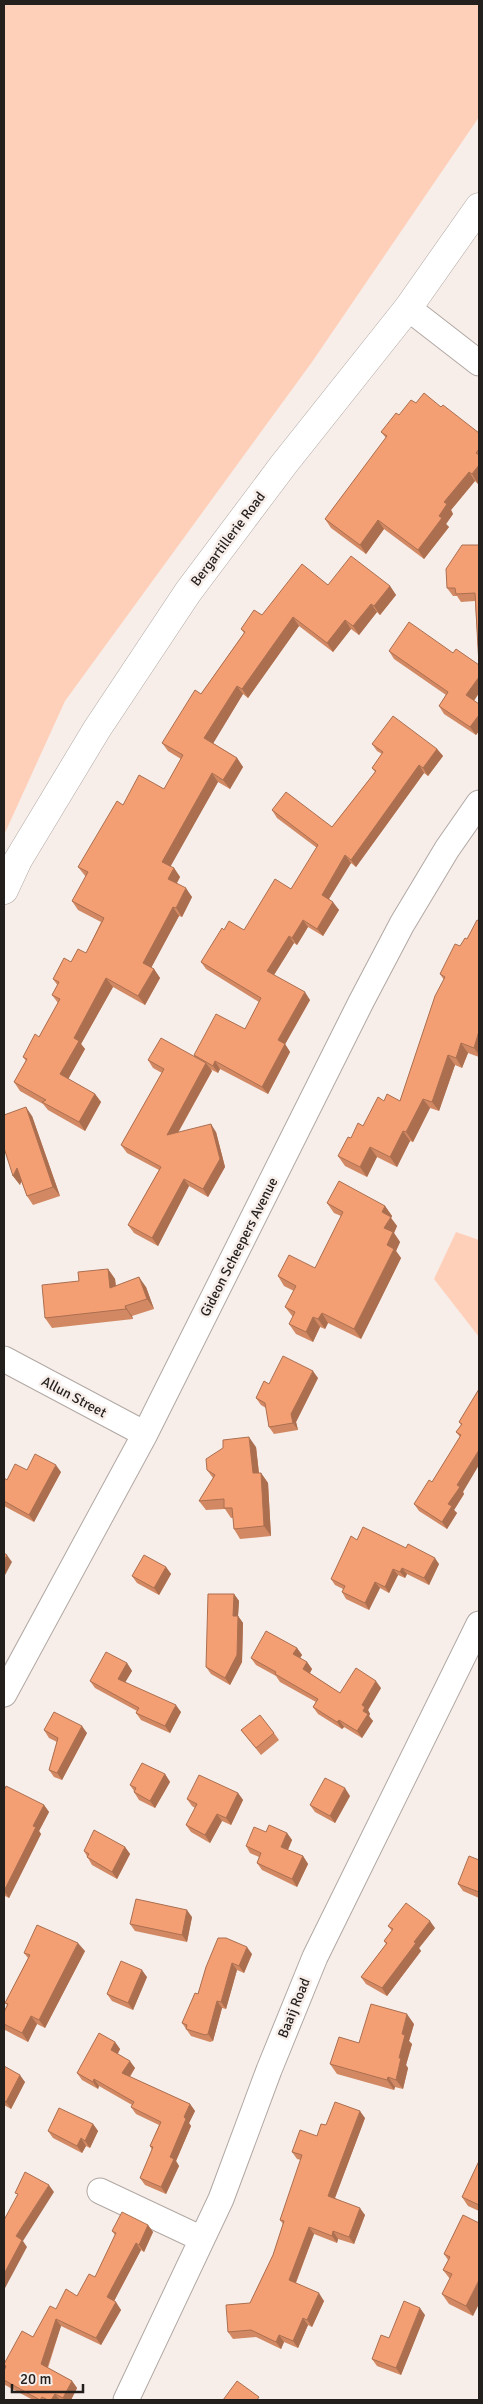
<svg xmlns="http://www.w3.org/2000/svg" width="483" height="2404" viewBox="0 0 483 2404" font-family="Signika,sans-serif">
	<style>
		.grass { fill: #ffd0b9 }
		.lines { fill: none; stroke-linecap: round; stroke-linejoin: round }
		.minor-casing { stroke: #b1a8a3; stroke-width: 27 }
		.tertiary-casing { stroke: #b1a8a3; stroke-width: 29 }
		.minor { stroke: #fff; stroke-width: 25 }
		.tertiary { stroke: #fff; stroke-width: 28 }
		.wall { fill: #d28963 }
		.shaded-wall { fill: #ab6f50 }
		.building { fill: #f49f73; stroke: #ab6f50 }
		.labels { text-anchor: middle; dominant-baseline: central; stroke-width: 5; stroke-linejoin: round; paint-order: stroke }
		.street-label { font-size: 14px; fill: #221f1d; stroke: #f7ede9 }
	</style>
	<rect width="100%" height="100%" fill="#f7ede9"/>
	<path class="grass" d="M4 4H479V117L312 362 65 701 4 835Z
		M456 1232 479 1240V1337L434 1279Z"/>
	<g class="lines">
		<defs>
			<path id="minor" d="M408 308 479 363
				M4 1359 145 1434
				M4 1694 145 1434 361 1002 402 924 447 849 479 803
				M100 2191 202 2239
				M126 2400 221 2199 269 2070 315 1957 479 1624"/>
			<path id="tertiary" d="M4 890 18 860 97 729 188 592 284 464 408 308 479 207"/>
		</defs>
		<use href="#minor" class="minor-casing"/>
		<use href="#tertiary" class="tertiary-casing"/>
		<use href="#minor" class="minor"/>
		<use href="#tertiary" class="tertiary"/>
	</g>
	<path class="wall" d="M416 403 441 407 479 433V482L478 484 475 481 451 510 453 514 446 524 449 527 424 559 384 529 366 554 331 528 325 519 386 438 381 432 399 415Z
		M478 545 479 693 474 701 479 704V731L476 735 444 714 439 706 446 695 394 659 389 651 453 653 479 665 475 601 461 602 457 596H453L447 588Z
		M328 585 390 586 396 595 380 615 377 612 359 635 351 629 333 652 299 626 248 698 243 694 213 743 237 758 243 767 230 789 218 782 170 866 174 868 180 877 177 883 192 897 182 917 179 916 151 967 154 969 160 978 145 1005 113 987 81 1044 85 1049 68 1079 95 1094 101 1102 85 1131 48 1110 43 1104 20 1091 14 1082 26 1061 23 1057 39 1037 58 1003 52 995 58 986 53 979 71 962 86 953 101 922 78 910 72 901 86 877 78 867 123 805 164 789 181 759 168 751 162 743 201 694 244 633 241 629 262 615Z
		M372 744 437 749 443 756 428 776 424 773 356 867 351 863 329 899 339 910 323 936 308 927 297 945 294 943 274 975 310 1000 285 1044 290 1052 268 1094 220 1069 218 1073 210 1069 212 1071 178 1133 216 1132 225 1167 208 1197 189 1186 158 1246 134 1233 128 1225 159 1170 127 1153 121 1145 162 1073 153 1068 148 1060 195 1057 194 1055 245 1029 259 1002 206 969 201 962 224 930H244L291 889 317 848 277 818 272 810 332 827 375 772 372 768 382 754 377 751Z
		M479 921V1057L468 1053 462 1068 455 1065 439 1111 430 1108 413 1142 410 1141 397 1167 377 1157 367 1177 345 1166 338 1156 351 1138 363 1126 384 1101H400L444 980 440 974 460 946 467 939Z
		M32 1116 60 1196 33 1205 27 1196 21 1181 20 1185 13 1176Z
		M327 1203 385 1206 392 1216 391 1218 397 1226 394 1233 400 1242 396 1251 401 1258 361 1339 328 1323 325 1329 320 1327 313 1342 296 1334 289 1324 293 1317 285 1307 294 1291 284 1286 278 1276 315 1268 341 1216 334 1213Z
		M108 1269 115 1279 116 1286 146 1287 154 1309 132 1316 133 1319 52 1328 45 1318 79 1281Z
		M318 1378 296 1422 298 1430 274 1434 269 1427 266 1408 261 1405 256 1398 269 1384Z
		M479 1389 463 1492 464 1494 454 1510 457 1513 447 1529 419 1511 414 1504 432 1482 460 1437 456 1432 461 1425 459 1422Z
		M256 1447 259 1473H261L268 1483 271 1536 240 1539 234 1529 233 1518H231L225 1509 206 1510 199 1501 213 1478 207 1470Z
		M27 1470 61 1472 34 1522 4 1506V1478L7 1480Z
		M357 1540 439 1564 429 1585 407 1574 405 1578 398 1575 389 1593 380 1588 369 1610 346 1599 342 1592 343 1589 335 1585 331 1579Z
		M166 1567 171 1574 159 1595 137 1583 132 1576Z
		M234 1594 239 1601 238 1616 243 1623 242 1662 230 1685 211 1674 206 1667Z
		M297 1648 302 1655 300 1658 307 1662 312 1669 310 1673 340 1693 381 1688 368 1710 370 1714 369 1716 373 1721 362 1738 344 1727 342 1729 318 1714 313 1707 316 1702 280 1682 276 1676 256 1665 251 1658Z
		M127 1663 132 1671 125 1682 181 1712 170 1733 141 1720 136 1713 137 1711 95 1688 90 1681Z
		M44 1730 87 1733 62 1780 54 1777 49 1770 57 1742 49 1738Z
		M241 1730 274 1733 279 1740 261 1755Z
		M165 1774 170 1782 155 1808 139 1800 134 1792V1791L130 1785Z
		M4 1791 44 1805 49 1812 39 1831 41 1834 9 1898 5 1896 4 1897Z
		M238 1793 243 1800 231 1825 222 1821 210 1843 191 1832 186 1825 195 1808 192 1806 187 1799Z
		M350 1796 335 1823 315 1812 310 1805Z
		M266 1832 287 1833 292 1840 288 1850 303 1856 308 1864 297 1887 262 1870 257 1863 259 1857 250 1853 246 1846Z
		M125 1847 130 1854 117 1879 92 1865 84 1851Z
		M479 1860V1898L463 1891 458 1884Z
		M192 1917 187 1942 135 1931 130 1924Z
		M388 1926 435 1928 419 1948 421 1951 387 1996 366 1984 361 1977 386 1944 384 1941 392 1931Z
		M85 1951 45 2028 37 2024 28 2042 5 2030 4 2028V2012L7 2005 5 2003 28 1958 24 1953Z
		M252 1954 244 1973 237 1970 226 2009 222 2008 213 2041 210 2042 191 2036 182 2023 198 1994 206 1967Z
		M147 1977 133 2010 112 2001 107 1994Z
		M414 2024 409 2041 412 2044 406 2065 408 2068 403 2089 395 2087 394 2090 337 2074 330 2064 359 2043Z
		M115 2042 120 2049 118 2054 135 2068 130 2077 190 2104 195 2111 189 2123 191 2126 176 2161 179 2166 166 2194 145 2185 140 2178 152 2150 150 2146 159 2125 136 2114 131 2107 132 2105 99 2086 98 2089 82 2080 77 2073Z
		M4 2066 25 2082 11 2109 4 2105Z
		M365 2118 335 2198 365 2215 354 2244 338 2239 337 2243 314 2234 296 2283 324 2301 312 2327 308 2325 298 2348 284 2342 281 2349 256 2337 233 2339 228 2332 250 2303 273 2255 283 2224 280 2220 301 2160 297 2159 292 2152 317 2136 326 2125Z
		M93 2124 98 2131 90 2148 86 2146 82 2153 53 2138 48 2131Z
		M479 2161V2211L468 2206 462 2197Z
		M463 2215 473 2316 449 2304 442 2294 450 2279 443 2270 448 2260 444 2254Z
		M148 2225 153 2232 144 2252 141 2250 114 2301 121 2310 101 2345 61 2326 48 2368 72 2381 77 2388 71 2400H33L5 2385 4 2383V2371L5 2368 4 2366V2364L33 2337 56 2309 77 2296 95 2277 115 2235 112 2231Z
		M425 2315 401 2375 377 2366 372 2359 389 2338Z"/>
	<path class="shaded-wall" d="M479 465V482L478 484 472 474Z
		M469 472 475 481 451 510 453 514 446 524 449 527 424 559 418 550 439 516 444 502Z
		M378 520 384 529 366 554 360 545Z
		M390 586 396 595 380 615 374 606Z
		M371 604 377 612 359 635 353 626Z
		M293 617 299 626 248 698 242 689Z
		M345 620 351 629 333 652 327 643Z
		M479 677V693L472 703 466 695Z
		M237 686 243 694 211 747 204 738Z
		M479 715V731L476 735 470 727Z
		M437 749 443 756 428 776 423 768Z
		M237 758 243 767 230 789 223 780Z
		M419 765 424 773 356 867 351 860Z
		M212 773 218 782 168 871 162 862Z
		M345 855 351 863 327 902 322 895Z
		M174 868 180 877 174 888 168 879Z
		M186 888 192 897 182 917 176 908Z
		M333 902 339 910 323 936 317 929Z
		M173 907 179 916 149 972 143 963Z
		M303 920 308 927 297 945 292 938Z
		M289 936 294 943 272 978 267 971Z
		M154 969 160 978 145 1005 138 996Z
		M106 978 113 987 81 1044 85 1049 66 1083 60 1074 74 1038Z
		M305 992 310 1000 283 1048 278 1040Z
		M479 1031V1055L474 1048Z
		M461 1043 468 1053 462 1068 456 1058Z
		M285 1044 290 1052 268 1094 262 1087Z
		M448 1055 455 1065 439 1111 432 1102Z
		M215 1061 220 1069 218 1073 213 1066Z
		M206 1063 212 1071 172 1143 167 1135Z
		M95 1094 101 1102 85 1131 79 1122Z
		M423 1099 430 1108 413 1142 406 1132Z
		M26 1107 32 1116 60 1196 53 1187Z
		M211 1124 216 1132 225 1167 208 1197 203 1189Z
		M403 1131 410 1141 397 1167 390 1157Z
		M370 1147 377 1157 367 1177 360 1167Z
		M17 1168 23 1177 20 1185 13 1176Z
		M184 1179 189 1186 158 1246 152 1238Z
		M385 1206 392 1216 391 1218 397 1226 394 1233 400 1242 396 1251 401 1258 361 1339 354 1329 387 1245 382 1212Z
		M108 1269 115 1279 117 1298 110 1288Z
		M139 1277 146 1287 154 1309 147 1299Z
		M125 1306 132 1316 133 1319 126 1309Z
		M322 1313 328 1323 325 1329 318 1319Z
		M313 1317 320 1327 313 1342 306 1332Z
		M313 1371 318 1378 296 1422 298 1430 293 1423 291 1414Z
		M249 1437 256 1447 260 1483 253 1473Z
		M479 1450V1465L463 1492 464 1494 454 1510 457 1513 447 1529 442 1522 448 1504 457 1485Z
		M56 1465 61 1472 34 1522 29 1515Z
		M261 1473 268 1483 271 1536 264 1526Z
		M7 1555 12 1562 4 1577V1561Z
		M435 1558 439 1564 429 1585 424 1578Z
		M166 1567 171 1574 159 1595 154 1588Z
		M402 1568 407 1574 405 1578 400 1572Z
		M393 1569 398 1575 389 1593 385 1587Z
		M375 1582 380 1588 369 1610 365 1603Z
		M234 1594 239 1601 238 1616 243 1623 242 1662 230 1685 225 1678 233 1616Z
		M297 1648 302 1655 298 1661 293 1654Z
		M307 1662 312 1669 308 1676 303 1669Z
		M127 1663 132 1671 123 1686 118 1679Z
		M376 1681 381 1688 368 1710 370 1714 369 1716 373 1721 362 1738 357 1731 363 1711 362 1705Z
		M176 1705 181 1712 170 1733 165 1726Z
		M339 1720 344 1727 342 1729 337 1722Z
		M82 1726 87 1733 62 1780 57 1773Z
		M165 1774 170 1782 155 1808 150 1801Z
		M345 1788 350 1796 335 1823 330 1816Z
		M238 1793 243 1800 231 1825 226 1818Z
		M44 1805 49 1812 39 1831 41 1834 9 1898 4 1891 33 1826Z
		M217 1814 222 1821 210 1843 205 1835Z
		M287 1833 292 1840 286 1854 281 1847Z
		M125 1847 130 1854 117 1879 112 1872Z
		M303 1856 308 1864 297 1887 292 1879Z
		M187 1910 192 1917 187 1942 182 1935Z
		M430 1921 435 1928 419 1948 421 1951 387 1996 382 1988 414 1942Z
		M78 1943 85 1951 45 2028 39 2020Z
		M247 1947 252 1954 244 1973 239 1966Z
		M232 1963 237 1970 226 2009 221 2002Z
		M142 1970 147 1977 133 2010 128 2003Z
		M217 2001 222 2008 213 2041 208 2034Z
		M407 2014 414 2024 409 2041 412 2044 406 2065 408 2068 403 2089 396 2080 402 2034Z
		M31 2016 37 2024 28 2042 22 2033Z
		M115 2042 120 2049 116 2057 111 2050Z
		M130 2061 135 2068 127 2080 122 2073Z
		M20 2075 25 2082 11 2109 6 2102Z
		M388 2077 395 2087 394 2090 387 2080Z
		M94 2079 99 2086 98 2089 93 2082Z
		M190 2104 195 2111 189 2123 191 2126 176 2161 179 2166 166 2194 161 2187 170 2157 184 2117Z
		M360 2111 365 2118 333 2203 328 2196Z
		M93 2124 98 2131 90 2148 85 2141Z
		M81 2138 86 2146 82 2153 77 2146Z
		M49 2185 54 2192 23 2241 27 2247 4 2290V2274L16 2236Z
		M360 2208 365 2215 354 2244 349 2237Z
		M148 2225 153 2232 144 2252 139 2245Z
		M309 2227 314 2234 294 2287 289 2280Z
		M333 2231 338 2239 337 2243 332 2236Z
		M136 2243 141 2250 112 2305 107 2297Z
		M479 2280V2304L473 2316 466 2306Z
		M319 2293 324 2301 312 2327 307 2320Z
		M116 2302 121 2310 101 2345 96 2338Z
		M420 2308 425 2315 401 2375 396 2368Z
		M303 2318 308 2325 298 2348 293 2341Z
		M56 2319 61 2326 46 2371 41 2364Z
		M279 2335 284 2342 281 2349 276 2342Z
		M72 2381 77 2388 71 2400H65L63 2398Z
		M55 2394 60 2400H51Z"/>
	<path class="building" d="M424 393 441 407 443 405 479 433V449L476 453 479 455V465L472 474 469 472 444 502 447 504 439 516 442 518 418 550 378 520 360 545 325 519 387 436 381 432 396 413 399 415 411 400 416 403Z
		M462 545H478L479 546V677L466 695 479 704V715L470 727 439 706 448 692 389 651 409 622 453 653 456 649 479 665 475 593 456 594 455 588H447L446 569Z
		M351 556 390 586 374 606 371 604 353 626 345 620 327 643 293 617 242 689 237 686 204 738 237 758 223 780 212 773 162 862 174 868 168 879 186 888 176 908 173 907 143 963 154 969 138 996 106 978 74 1038 79 1041 60 1074 95 1094 79 1122 42 1102 46 1100 14 1082 27 1059 23 1057 35 1034 39 1037 60 999 52 995 59 982 53 979 64 958 71 962 78 949 86 953 104 918 72 901 88 872 78 867 117 801 123 805 139 775 164 789 183 755 162 743 195 690 201 694 245 632 241 629 254 610 262 615 302 564 328 585Z
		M393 716 437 749 423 768 419 765 351 860 345 855 322 895 333 902 317 929 303 920 292 938 289 936 267 971 305 992 278 1040 285 1044 262 1087 215 1061 213 1066 194 1055 216 1014 245 1029 261 998 201 962 222 928 224 930 229 921 244 930 275 879 291 889 318 845 272 810 286 792 332 827 376 771 372 768 383 752 372 744Z
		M477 920 479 921V1031L474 1048 461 1043 456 1058 448 1055 432 1102 423 1099 406 1132 403 1131 390 1157 370 1147 360 1167 338 1156 348 1137 351 1138 358 1123 363 1126 378 1097 384 1101 387 1094 400 1101 435 996 445 977 440 974 455 944 460 946 465 938 467 939Z
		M161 1038 206 1063 167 1135 211 1124 220 1159 203 1189 184 1179 152 1238 128 1225 161 1167 121 1145 164 1069 148 1060Z
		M26 1107 53 1187 27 1196 17 1168 13 1176 4 1148V1115Z
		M339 1181 385 1206 382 1212 391 1217 384 1228 393 1232 387 1245 394 1249 354 1329 322 1313 318 1319 313 1317 306 1332 289 1324 295 1312 285 1307 296 1286 278 1276 289 1255 315 1268 343 1212 327 1203Z
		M108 1269 110 1288 139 1277 147 1299 125 1306 126 1309 45 1318 42 1285 79 1281 78 1272Z
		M283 1356 313 1371 291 1414 293 1423 269 1427 265 1403 256 1398 264 1381 269 1384Z
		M479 1389V1450L457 1485 460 1487 448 1504 452 1506 442 1522 414 1504 429 1480 432 1482 461 1435 456 1432 462 1424 459 1422Z
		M249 1437 253 1473H261L264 1526 234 1529 232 1508H224V1499L199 1501 215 1475 207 1470 206 1459 223 1448V1440Z
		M35 1454 56 1465 29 1515 4 1501V1478L7 1480 15 1464 27 1470Z
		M363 1527 406 1548 408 1544 435 1558 424 1578 402 1568 400 1572 393 1569 385 1587 375 1582 365 1603 342 1592 345 1586 331 1579 351 1536 357 1540Z
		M4 1553 7 1555 4 1561Z
		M144 1555 166 1567 154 1588 132 1576Z
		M208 1594H234L233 1616H238L237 1655 225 1678 206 1667Z
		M266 1631 297 1648 293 1654 307 1662 303 1669 340 1693 356 1668 376 1681 362 1705 365 1707 363 1711 368 1714 357 1731 339 1720 337 1722 313 1707 318 1699 275 1674 276 1672 251 1658Z
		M106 1652 127 1663 118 1679 176 1705 165 1726 136 1713 139 1708 90 1681Z
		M54 1712 82 1726 57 1773 49 1770 58 1738 44 1730Z
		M260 1715 274 1733 256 1748 241 1730Z
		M142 1763 165 1774 150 1801 134 1792 136 1788 130 1785Z
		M199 1775 238 1793 226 1818 217 1814 205 1835 186 1825 197 1804 187 1799Z
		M325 1778 345 1788 330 1816 310 1805Z
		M6 1786 44 1805 33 1826 36 1827 4 1891V1791Z
		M269 1825 287 1833 281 1847 303 1856 292 1879 257 1863 261 1853 246 1846 254 1827 266 1832Z
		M94 1830 125 1847 112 1872 87 1857 89 1854 84 1851Z
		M469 1856 479 1860V1892L458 1884Z
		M136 1899 187 1910 182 1935 130 1924Z
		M406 1903 430 1921 414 1942 416 1943 382 1988 361 1977 387 1943 384 1941 393 1929 388 1926Z
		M37 1925 78 1943 39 2020 31 2016 22 2033 4 2024V2012L8 2004 5 2003 30 1955 24 1953Z
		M218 1938H226L247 1947 239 1966 232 1963 221 2002 217 2001 208 2034 205 2035 186 2029 187 2025 182 2023 195 1993 198 1994 206 1967Z
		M121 1961 142 1970 128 2003 107 1994Z
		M371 2004 407 2014 402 2034 405 2035 399 2058H401L396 2080 388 2077 387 2080 330 2064 339 2037 359 2043Z
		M99 2033 115 2042 111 2050 130 2061 122 2073 190 2104 184 2117 186 2119 170 2157 174 2159 161 2187 140 2178 153 2147 150 2146 161 2122 131 2107 134 2102 94 2079 93 2082 77 2073Z
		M4 2066 20 2075 6 2102 4 2100Z
		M335 2102 360 2111 328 2196 360 2208 349 2237 333 2231 332 2236 309 2227 289 2280 319 2293 307 2320 303 2318 293 2341 279 2335 276 2342 251 2330 228 2332 226 2305 250 2303 273 2255 284 2221 280 2220 302 2155 292 2152 300 2130 317 2136 321 2124 326 2125Z
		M59 2108 93 2124 85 2141 81 2138 77 2146 48 2131Z
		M479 2161V2205L462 2197Z
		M25 2172 49 2185 16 2236 22 2240 4 2274V2220L18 2194 15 2193Z
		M122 2212 148 2225 139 2245 136 2243 107 2297 116 2302 96 2338 56 2319 41 2364 72 2381 63 2398 55 2394 51 2400H48L42 2397 40 2400 4 2380V2371L6 2366 4 2365V2364L22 2331 33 2337 50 2306 56 2309 66 2289 77 2296 89 2274 95 2277 116 2233 112 2231Z
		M463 2215 479 2223V2280L466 2306 442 2294 452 2274 443 2270 450 2257 444 2254Z
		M404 2301 420 2308 396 2368 372 2359 381 2335 389 2338Z
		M237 2381 259 2397 257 2400H223Z"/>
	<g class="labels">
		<g class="street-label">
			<text transform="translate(228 539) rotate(-53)">Bergartillerie Road</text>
			<text transform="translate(239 1247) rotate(-63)">Gideon Scheepers Avenue</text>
			<text transform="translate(74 1397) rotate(28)">Allun Street</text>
			<text transform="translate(294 2008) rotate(-68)">Baaij Road</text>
		</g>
	</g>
	<rect width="483" height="2404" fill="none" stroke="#221f1d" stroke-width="10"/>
	<path d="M12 2384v8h71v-8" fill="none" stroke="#221f1d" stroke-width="2.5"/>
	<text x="20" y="2384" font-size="15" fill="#221f1d" stroke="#f7ede9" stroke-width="4" paint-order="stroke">20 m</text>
</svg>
